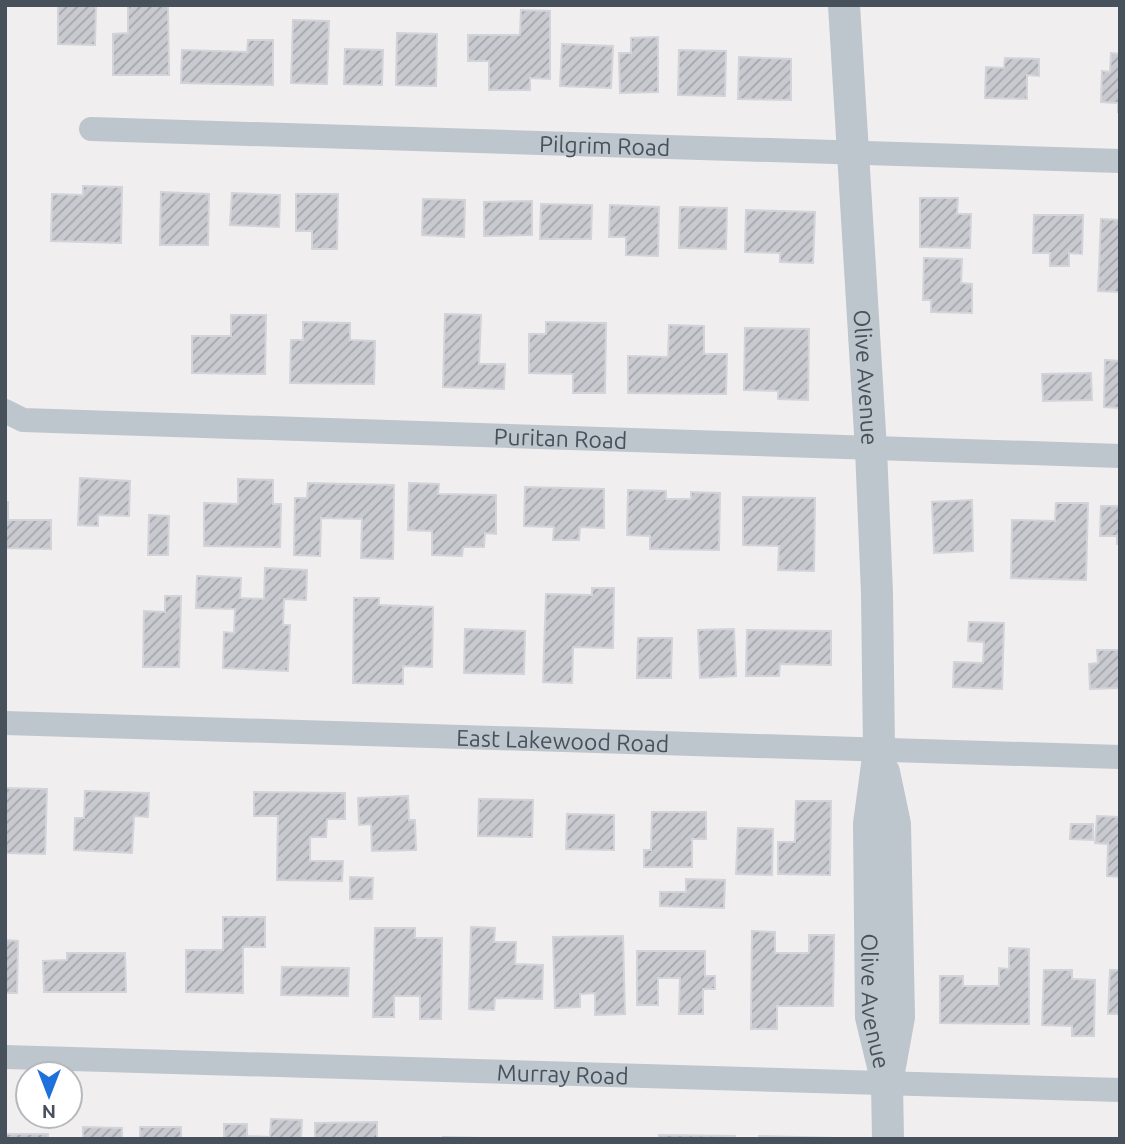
<svg xmlns="http://www.w3.org/2000/svg" width="1125" height="1144" viewBox="0 0 1125 1144" font-family="Ubuntu,sans-serif">
	<style>
		.building { fill: url(#building-hatch); stroke: #d2d4d9; stroke-width: 2 }
		.lines { fill: none; stroke-linecap: round; stroke-linejoin: round }
		.minor { stroke: #bdc5cd; stroke-width: 24 }
		.tertiary { stroke: #bdc5cd; stroke-width: 32 }
		.labels { text-anchor: middle; dominant-baseline: central; stroke-width: 7; stroke-linejoin: round; paint-order: stroke }
		.street-label { font-size: 23px; fill: #47515b; stroke: #fff }
	</style>
	<defs>
		<pattern id="building-hatch" width="6" height="6" patternUnits="userSpaceOnUse" patternTransform="scale(1.75)"><rect width="6" height="6" fill="#c8cad0"/><path d="M-1 1l2-2M0 6l6-6M5 7l2-2" fill="none" stroke="#a4a6ac"/></pattern>
	</defs>
	<rect width="100%" height="100%" fill="#f0eeee"/>
	<path class="building" d="M58 5H96L95 45 58 44Z
		M128 6H168L169 75H113V34L128 33Z
		M521 10 550 11V79L530 78V90H489V61H468V35H520Z
		M293 20 329 21 327 84 291 83Z
		M397 33 437 34 436 86 396 85Z
		M658 37V92L620 93 619 53H631V38Z
		M248 40H273V85L181 83 182 50 247 52Z
		M562 44 613 46 611 88 560 86Z
		M345 49 383 50 382 85 344 84Z
		M679 50 726 51 725 96 678 95Z
		M1111 53 1120 54V112H1118V103L1101 102 1102 71 1110 72Z
		M739 57 791 59V100L738 99Z
		M1005 58 1039 59V76L1027 75V99L985 98 986 67 1004 68Z
		M83 186 122 187 121 243 51 241 52 194 83 195Z
		M161 192 209 194 208 245H160Z
		M232 193 280 195 279 227 230 225Z
		M296 194H338L337 249H312V231H296Z
		M920 198H958L957 214H971L970 248 920 247Z
		M423 199 465 200 464 237 422 235Z
		M532 201V235L484 236V202Z
		M541 204 592 205 591 239H540Z
		M610 205 659 207 658 256 626 255V237H609Z
		M680 207 727 208 726 249 679 248Z
		M746 210 815 212 813 263 780 262V253L745 252Z
		M1034 215H1083L1082 254 1069 253V266H1050V253H1033Z
		M1101 219 1120 220V292L1098 291Z
		M924 258 962 259 961 283 972 284V313L931 312V300H923Z
		M445 314 481 315 479 364H505L504 389 443 387Z
		M231 315H266L265 374 192 373V336H231Z
		M303 322 350 323V340L375 341 374 384 290 383 291 340H303Z
		M546 322 606 323 605 393H573V374L529 373V334H546Z
		M669 325 704 326V354H727L726 394 628 393V356L668 357Z
		M745 328 809 329 808 400 778 399V391L744 390Z
		M1105 360 1120 361V408L1104 407Z
		M1091 373 1092 400 1043 401 1042 374Z
		M80 478 130 481 129 516 98 515V526L78 525Z
		M238 479 273 480V504H281L280 547 204 546V503L238 504Z
		M308 483 394 485 393 559 361 558 362 519 321 518 320 556 294 555 295 498H307Z
		M409 483 439 484 438 494 496 495V534L485 533 484 547H463L462 556 432 555V531L408 530Z
		M525 487 604 489V528L580 527 579 540H553L554 527 524 526Z
		M628 490 666 491V499H691V492L720 493 719 550 650 549V536L627 535Z
		M743 497 815 498 814 571 778 570 779 546 743 545Z
		M972 500 973 551 934 553 932 502Z
		M5 502H8V520H51V549L5 548Z
		M1056 503H1088L1086 580 1011 578 1012 520 1055 521Z
		M1101 506H1120V544H1117V536H1100Z
		M149 515 169 516 168 555H148Z
		M265 568 307 570 306 600 284 599 283 625H290L288 671 223 668 224 632 234 633 235 609 196 608 197 576 241 578 240 598 264 599Z
		M592 588H614L613 648 573 647 572 683 543 682 546 594 592 595Z
		M165 596H181L179 667H143L144 611 165 612Z
		M354 598H379V605L433 607 432 667 403 666V684L353 683Z
		M969 622 1004 623 1002 689 953 687 954 662 983 663 984 642 968 641Z
		M465 629 525 631 524 674 464 673Z
		M734 629 736 676 700 678 698 630Z
		M747 630 831 631V665L780 664 779 676H746Z
		M638 638H672L671 678H637Z
		M1097 650H1120V688L1090 689 1089 664 1098 663Z
		M5 788 47 789 45 854 5 853Z
		M85 791 149 793 148 817 134 816 132 853 74 850 75 818H84Z
		M254 792 345 793V819H327L326 837H310V861H343L342 881 277 880 278 816H254Z
		M408 796 409 820H415L416 850 372 851 371 824 359 825 358 798Z
		M479 799 533 800 532 837 478 836Z
		M796 801H831L830 875 778 874V842H795Z
		M652 812H706V839H692V867H644V850H651Z
		M567 814 614 815V850L566 849Z
		M1097 816 1120 817V877L1107 876 1108 844 1095 843Z
		M1071 824H1093V840L1070 839Z
		M738 828 773 829 772 875 736 874Z
		M350 877 373 878 372 899H350Z
		M686 879 725 880 724 908 660 906V892H686Z
		M223 917H265V947H243V993L186 992V950H223Z
		M471 927 495 928 494 942H516L515 964 543 965 542 999 495 998 494 1010 469 1009Z
		M375 928H415V938H442L441 1019H420V996H394V1017H373Z
		M752 931 775 932V953H809V935H834L833 1006H777V1029H751Z
		M623 936 625 1014 595 1015V993L580 994V1007L555 1008 553 937Z
		M5 940 18 941 17 993H5Z
		M1009 948 1029 949V1024L940 1023V976H963V986H999V968L1009 969Z
		M637 951H705V976H715V989H703V1014H679L680 978H658V1005H637Z
		M67 953H125L126 992H44L43 961 67 960Z
		M282 967 349 968 348 996 281 995Z
		M1044 970H1072V979L1095 980 1094 1036H1072V1026L1042 1025Z
		M1110 970H1120V1014H1108Z
		M271 1119 302 1120 301 1139H224V1124H247V1136L270 1137Z
		M377 1122V1139H315V1123Z
		M83 1127 122 1128V1139H83Z
		M140 1127H181V1139H140Z
		M5 1134H48V1139H5Z
		M659 1135 735 1136V1139H659Z
		M759 1136 834 1138V1139H759Z
		M443 1137 480 1138V1139H443Z"/>
	<g class="lines">
		<g class="minor">
			<path id="s1" d="M91 129 1120 161"/>
			<path id="s2" d="M5 411 23 420 1120 456"/>
			<path id="s3" d="M5 723 1120 757"/>
			<path id="s4" d="M5 1057 1120 1090"/>
		</g>
		<g class="tertiary">
			<path id="s5" d="M844 5 871 449 877 593 879 750 869 824 871 1017 887 1083"/>
			<path d="M884 772 895 824 899 1017 887 1083 888 1139"/>
		</g>
	</g>
	<g class="labels">
		<g class="street-label">
			<text stroke="none"><textPath href="#s1" startOffset="514">Pilgrim Road</textPath></text>
			<text stroke="none"><textPath href="#s5" startOffset="373">Olive Avenue</textPath></text>
			<text stroke="none"><textPath href="#s2" startOffset="558">Puritan Road</textPath></text>
			<text stroke="none"><textPath href="#s3" startOffset="558">East Lakewood Road</textPath></text>
			<text stroke="none"><textPath href="#s5" startOffset="998">Olive Avenue</textPath></text>
			<text stroke="none"><textPath href="#s4" startOffset="558">Murray Road</textPath></text>
		</g>
	</g>
	<rect width="1125" height="1144" fill="none" stroke="#47515b" stroke-width="14"/>
	<g transform="translate(49 1095) rotate(180)"><circle r="33" fill="#ffffff" stroke="#b5b9bd" stroke-width="2"/>
	<path d="M0-5L12 26L0 18L-12 26Z" fill="#1e70da"/>
	<text y="-10" font-size="19" font-weight="bold" text-anchor="middle" fill="#47515b">N</text>
	</g>
</svg>
